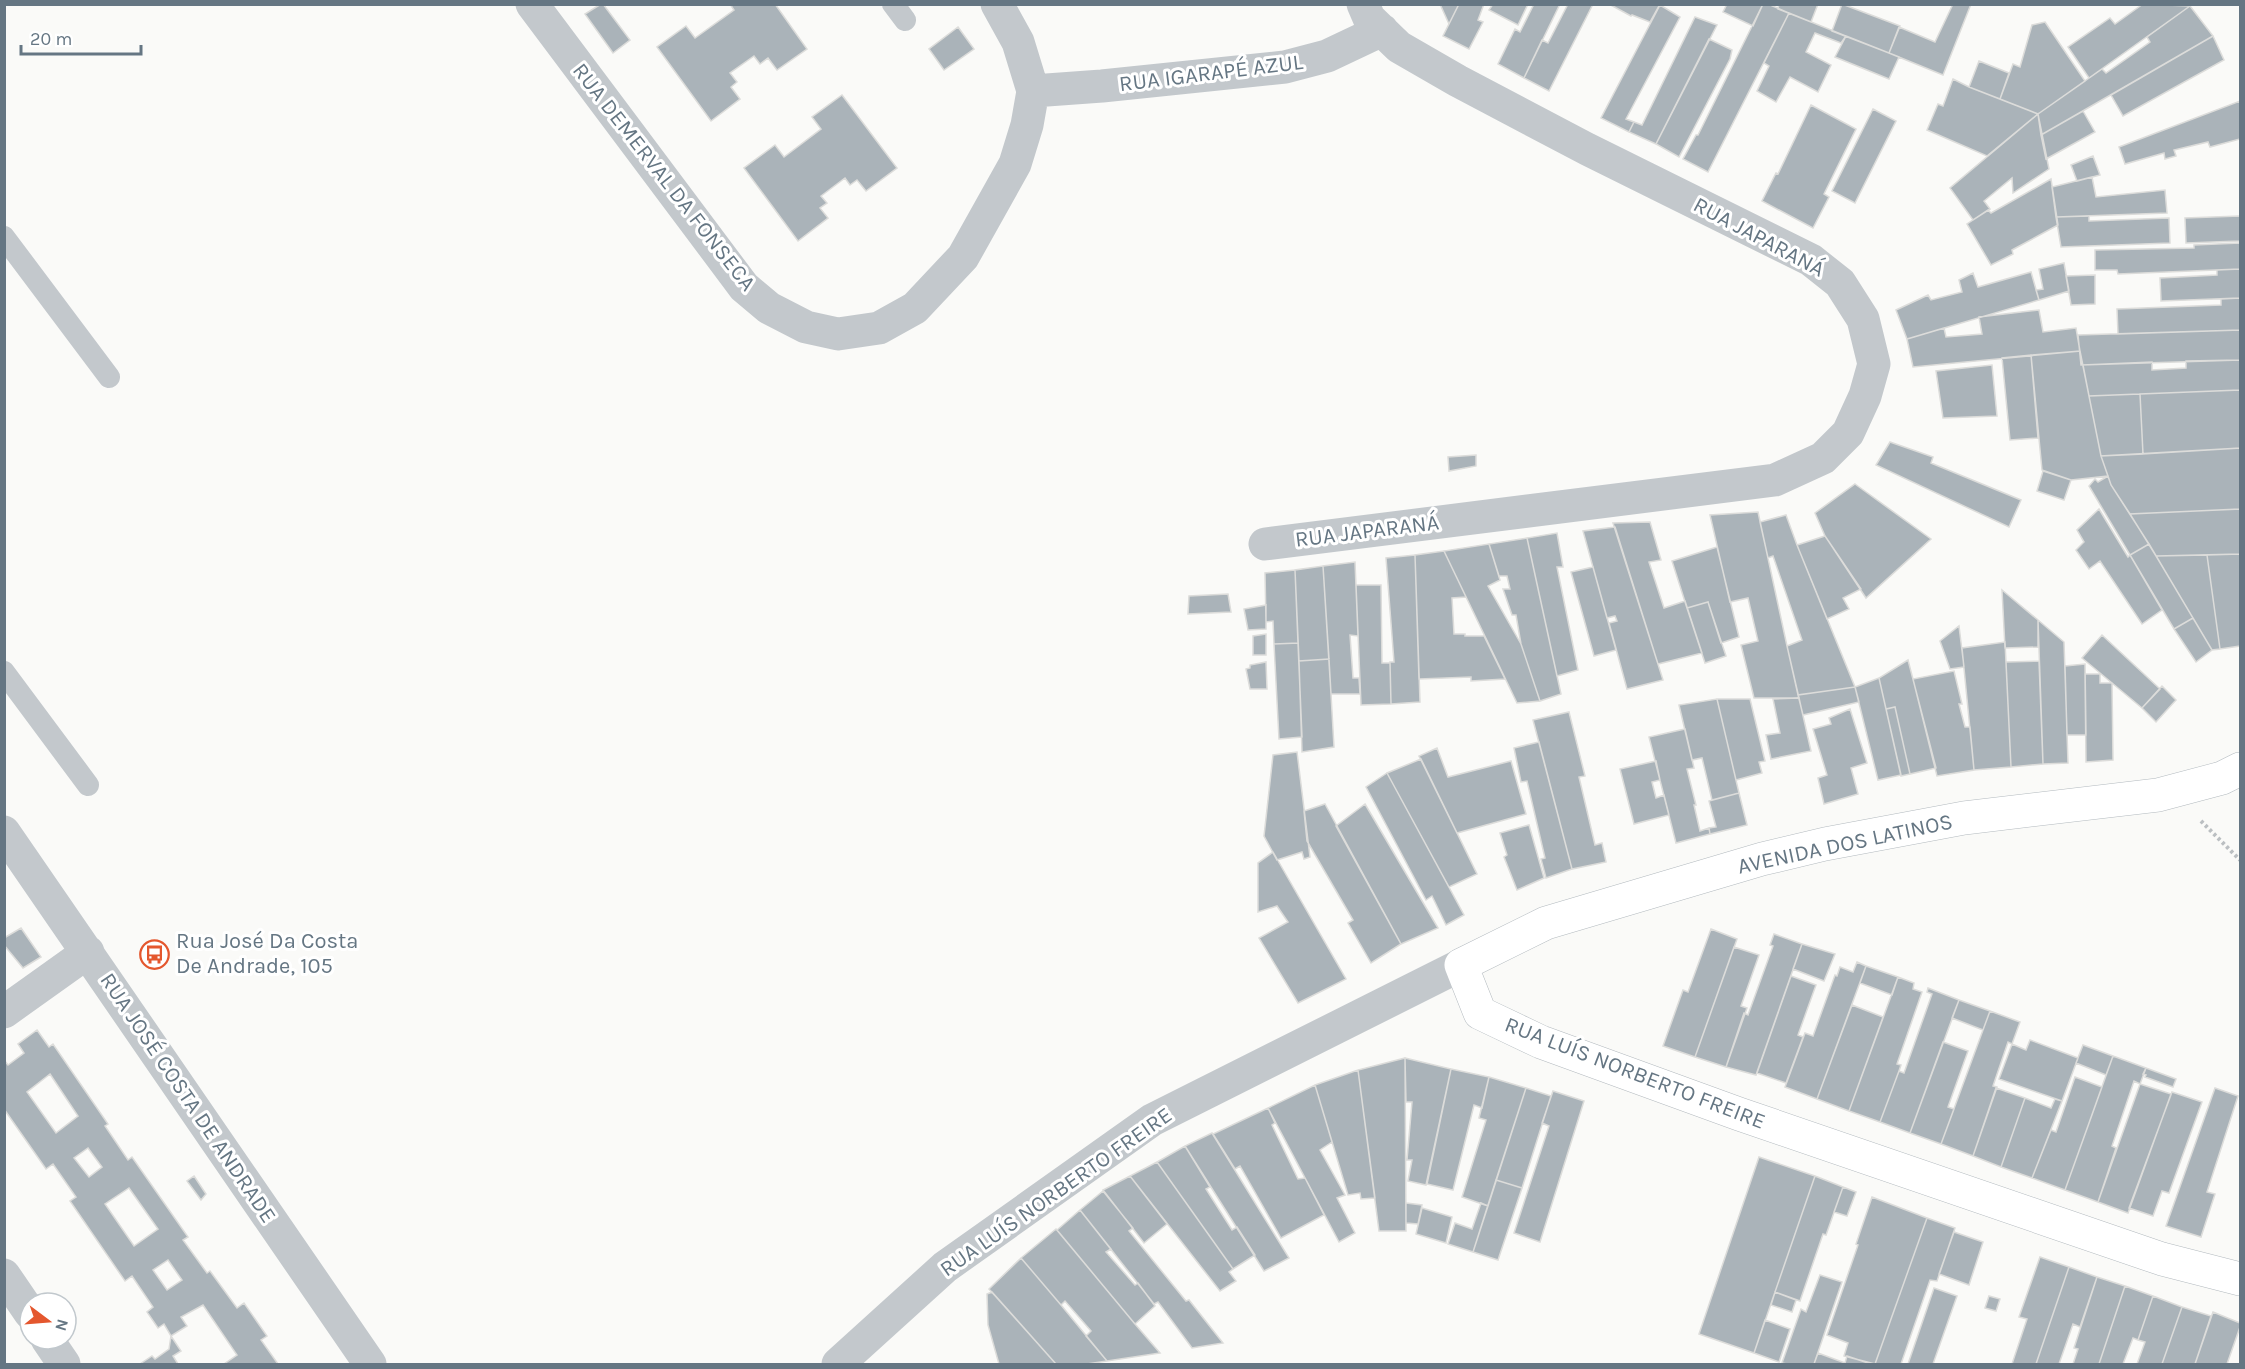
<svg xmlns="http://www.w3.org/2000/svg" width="2245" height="1369" viewBox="0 0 2245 1369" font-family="Karla,sans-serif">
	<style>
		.building { fill: #aab3b9; stroke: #dcdcda; stroke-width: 1.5; fill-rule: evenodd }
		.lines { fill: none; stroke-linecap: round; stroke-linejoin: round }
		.secondary-casing { stroke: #b3babf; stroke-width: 34 }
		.path { stroke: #bbbfc2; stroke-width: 4; stroke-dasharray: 3 3; stroke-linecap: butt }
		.lane { stroke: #c3c8cc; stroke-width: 22 }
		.street { stroke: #c3c8cc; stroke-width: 33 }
		.secondary { stroke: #fff; stroke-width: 33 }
		.labels { text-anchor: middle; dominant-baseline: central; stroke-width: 6; stroke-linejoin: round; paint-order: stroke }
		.street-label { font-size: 22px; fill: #657683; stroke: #fff }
		.poi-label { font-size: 22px; fill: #657683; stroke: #fff; text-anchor: start }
	</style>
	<rect width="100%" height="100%" fill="#fafaf8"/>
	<path class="building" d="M601 4H603L630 40 613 53 585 14Z
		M730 4H775L807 49 777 70 768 58 760 64 754 56 730 73 737 82 731 87 740 99 711 121 657 47 686 26 695 38 734 10Z
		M1440 4H1459L1449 24Z
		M1459 4H1484L1478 20 1483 22 1469 49 1443 36Z
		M1528 4 1518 25 1489 10 1493 4Z
		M1534 4H1560L1524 78 1498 64 1515 29 1520 32Z
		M1568 4H1593L1549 91 1524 78 1542 40 1548 43Z
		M1609 4H1660L1650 22 1632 15 1631 16Z
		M1727 4H1763L1753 26 1723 12Z
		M1763 4H1768L1789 13 1708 172 1683 159 1696 135H1698Z
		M1779 4H1818L1811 22 1778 9Z
		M1842 4 1900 26 1889 53 1832 31Z
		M1953 4H1971L1943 75 1889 53 1899 27 1935 42Z
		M2143 4 2190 6 2089 78 2068 47 2110 18 2115 24Z
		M1660 5 1680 17 1626 119 1634 122 1629 132 1601 118Z
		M2190 6 2213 36 2041 135 2038 114 2102 69 2106 73 2150 42 2147 37Z
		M1789 13 1846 36 1841 43 1815 33 1806 52 1831 65 1818 92 1790 77 1776 102 1757 91 1769 66 1764 63Z
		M1695 17 1717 25 1656 144 1629 132 1634 122 1642 125Z
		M2045 22 2085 81 2038 114 2000 99 2013 64 2020 67 2032 25Z
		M958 27 974 49 944 70 929 49Z
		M1846 36 1899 57 1889 79 1835 57Z
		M2213 36 2224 60 2123 116 2111 95Z
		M1709 39 1732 50 1730 59 1679 157 1656 144Z
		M1979 61 2009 73 2000 99 1969 87Z
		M1953 79 1969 87 2038 114 1987 156 1927 130 1938 104 1943 106Z
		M842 95 897 168 866 191 857 180 850 185 845 178 821 196 827 203 820 208 828 218 798 241 744 168 775 145 784 157 821 129 812 117Z
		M2240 101V139L2210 147 2208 142 2174 150 2176 156 2165 159 2164 153 2125 164 2119 147Z
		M1811 105 1856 129 1824 194 1829 197 1813 228 1762 201 1776 173 1778 174Z
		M1873 109 1896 121 1855 203 1832 191Z
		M2083 111 2095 132 2046 159 2041 135Z
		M2038 114 2049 169 2013 193 2012 178 1984 201 1990 209 1973 220 1950 188Z
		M2093 156 2100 175 2077 181 2071 165Z
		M2092 177 2096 197 2165 190 2167 213 2056 217 2052 187Z
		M2051 179 2058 225 2012 250 2013 254 1991 265 1967 224 1988 210 1991 213Z
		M2089 216V221L2169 218 2170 243 2061 247 2056 217Z
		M2240 216V241L2186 243 2185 218Z
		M2240 243V269L2118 274 2117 270H2095V250L2194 248V245Z
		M2064 263 2069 291 2039 300 2036 290 2043 289 2039 269Z
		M2240 269V298L2161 301 2160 278 2217 275V270Z
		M2031 272 2039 300 1907 339 1896 310 1928 295 1931 300 1962 292 1959 280 1973 273 1978 287Z
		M2095 275V304L2071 305 2066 276Z
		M2240 298V330L2118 334 2117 309 2221 305V299Z
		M2039 310 2043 332 2076 328 2080 351 1913 367 1907 339 1944 328 1946 337 1982 334 1979 317Z
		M2240 330V360L2081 365 2078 335Z
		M2080 351 2101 456 2108 476 2071 480 2042 470 2031 355Z
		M2031 355 2038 438 2010 440 2002 358Z
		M2240 360V390L2089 396 2083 365 2152 362V370L2186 368V361Z
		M1992 365 1997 416 1943 418 1936 371Z
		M2240 390V448L2143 454 2140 394Z
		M2140 394 2143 454 2101 456 2089 396Z
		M1890 442 1933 457 1931 463 2021 500 2009 527 1876 465Z
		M2240 448V509L2130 514 2111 485 2101 456Z
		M1476 455V466L1449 471 1448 457Z
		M2043 471 2071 480 2064 500 2037 491Z
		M2108 476 2111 485 2149 544 2130 555 2089 486 2095 479 2098 482Z
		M1855 484 1931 539 1866 598 1825 536 1815 513Z
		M2099 509 2128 557 2130 555 2162 610 2142 624 2100 561 2089 569 2076 550 2084 542 2077 530Z
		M2240 509V554L2156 556 2130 514Z
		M1758 512 1787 646 1799 698H1754L1741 645 1758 641 1748 598 1730 602 1710 515Z
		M1786 515 1797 545 1855 687 1798 695 1787 646 1802 640 1773 556 1768 558 1760 522Z
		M1650 522 1661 560 1649 562 1664 608 1685 601 1702 653 1658 664 1613 523Z
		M1615 527 1663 680 1627 689 1609 623 1617 621 1615 616 1607 618 1583 531Z
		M1557 533 1563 567H1557L1578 670 1557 676 1527 538Z
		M1825 536 1861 589 1843 598 1849 609 1827 619 1797 545Z
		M1527 538 1561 694 1540 701 1521 644 1516 615H1512L1503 589H1510L1507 576H1499L1489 544Z
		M1489 544 1500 580 1488 586 1521 644 1540 701 1517 703 1444 551Z
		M2149 544 2193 618 2174 629 2130 555Z
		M1717 547 1739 637 1721 643 1708 602 1687 608 1672 561Z
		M1444 551 1466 597 1452 598 1454 634H1465V636H1484L1505 679 1471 681V677L1419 679 1415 555Z
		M2240 554V646L2220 649 2207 555Z
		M1415 555 1420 702 1391 704 1390 662H1394L1386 558Z
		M2207 555 2220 649 2212 650 2156 556Z
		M1355 562 1358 636 1350 635 1353 678H1359L1360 694H1331L1323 566Z
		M1323 566 1329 659 1299 661 1295 570Z
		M1593 567 1616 650 1594 656 1571 572Z
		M1295 570 1298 643 1274 644 1273 621 1266 622 1265 573Z
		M1356 585H1381L1382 663H1390L1391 704 1361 705Z
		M2002 590 2038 620V647L2005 648Z
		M1228 594 1231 612 1188 614 1189 596Z
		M1708 602 1726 656 1705 663 1687 608Z
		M1266 605V629L1248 630 1244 609Z
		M2193 618 2212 650 2196 662 2174 629Z
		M2038 620 2064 642 2068 763 2043 764Z
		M1959 626 1964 667 1950 669 1940 641Z
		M1266 634V655H1253V636Z
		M2102 635 2160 689 2142 708 2082 658Z
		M2005 642 2011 767 1974 770 1962 648Z
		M1298 643 1302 737 1279 739 1274 644Z
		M1329 659 1334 747 1302 752 1299 661Z
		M1908 660 1936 768 1910 774 1895 707 1886 709 1879 678Z
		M2039 661 2043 764 2011 767 2006 662Z
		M1266 662 1267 689H1250L1246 669 1250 668V665Z
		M2085 664 2086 735H2067L2065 666Z
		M1954 671 1962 704H1959L1965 727H1970L1974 770 1937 776 1913 679Z
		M2085 674H2100V683H2112L2113 760 2086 762Z
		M1879 678 1901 775 1878 780 1855 687Z
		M2162 686 2176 700 2156 722 2142 708Z
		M1855 687 1859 702 1803 715 1798 695Z
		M1799 698 1811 751 1771 759 1766 735 1780 733 1773 699Z
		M1717 699H1750L1765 761 1759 762 1762 773 1736 780Z
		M1717 699 1739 793 1712 800 1702 758 1692 760 1679 705Z
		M1895 707 1910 774 1901 776 1886 709Z
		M1850 709 1867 763 1851 768 1858 794 1824 804 1818 778 1827 775 1813 729 1831 724 1829 718Z
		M1569 712 1585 776 1579 777 1595 845 1602 843 1606 862 1572 869 1533 720Z
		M1685 729 1694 768 1687 769 1696 805H1694L1700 831 1709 828 1710 834 1676 843 1649 737Z
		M1539 742 1572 869 1546 878 1541 859 1545 858 1527 781 1521 782 1514 748Z
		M1437 748 1448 777 1511 761 1526 814 1457 833 1419 756Z
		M1297 752 1310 857 1304 859 1302 852 1277 860 1264 836 1273 755Z
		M1421 759 1477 874 1449 887 1387 773Z
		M1656 761 1660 780 1652 782 1656 798 1664 795 1669 815 1634 824 1620 769Z
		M1387 773 1464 915 1446 925 1432 896 1426 900 1366 787Z
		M1739 793 1747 825 1710 834 1709 828 1716 827 1709 801Z
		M1325 804 1401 944 1371 963 1348 923 1353 920 1307 841 1304 811Z
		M1365 804 1438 928 1401 944 1336 826Z
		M1529 825 1544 878 1517 890 1504 857 1507 855 1500 833Z
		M1273 852 1346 979 1298 1003 1259 938 1288 922 1277 906 1258 912V863Z
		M21 928 41 957 23 968 4 945V938Z
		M1711 929 1737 939 1695 1057 1663 1046 1683 990 1688 992Z
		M1774 934 1802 944 1756 1075 1726 1067 1744 1013 1748 1015 1773 946 1770 945Z
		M1802 944 1835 954 1824 981 1793 969Z
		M1734 947 1759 955 1741 1006 1747 1008 1726 1067 1695 1057Z
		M1857 962 1866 966 1817 1099 1785 1087 1805 1033 1813 1036 1835 975 1837 976 1840 967 1853 972Z
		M1866 966 1898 977 1892 995 1860 983Z
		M1791 976 1816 985 1798 1035 1803 1037 1786 1083 1757 1073Z
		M1898 977 1914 983 1913 989 1922 992 1897 1064 1901 1065 1899 1071 1880 1122 1849 1111Z
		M1928 988 1959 1000 1910 1133 1880 1122 1899 1071 1904 1073 1932 994 1927 992Z
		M1959 1000 1990 1011 1983 1030 1952 1018Z
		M1852 1005 1883 1017 1849 1111 1817 1099Z
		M1990 1011 2020 1022 2012 1044 2008 1042 1993 1086 1997 1087 1973 1156 1941 1144Z
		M37 1030 49 1047 53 1044 108 1124 105 1126 128 1160 132 1157 188 1237 183 1240 207 1273 210 1271 237 1308 244 1303 267 1336 261 1340 278 1364H224L237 1355 203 1305 181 1317 187 1326 171 1336 164 1324 158 1328 147 1312 153 1307 132 1276 125 1281 70 1201 76 1197 53 1164 46 1169 4 1109V1060L8 1065 24 1053 18 1044ZM50 1074 78 1116 56 1133 27 1092ZM88 1148 102 1167 89 1177 74 1158ZM129 1188 158 1229 134 1246 105 1204ZM168 1260 182 1280 167 1290 153 1270Z
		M2030 1040 2078 1058 2062 1101 1999 1079 2012 1044 2026 1050Z
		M1943 1042 1968 1051 1948 1107 1954 1109 1941 1144 1910 1133Z
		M2083 1045 2113 1056 2106 1075 2076 1063Z
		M2113 1056 2146 1068 2140 1084 2134 1081 2112 1146 2116 1148 2098 1202 2065 1190Z
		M1405 1058 1406 1231H1379L1358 1070Z
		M1405 1058 1451 1069 1426 1185 1408 1181 1412 1160H1407L1412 1102H1406Z
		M2146 1068 2176 1079 2173 1087 2145 1077 2146 1075 2143 1074Z
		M1451 1069 1489 1077 1482 1108 1474 1105 1453 1190 1427 1184Z
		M1358 1070 1365 1123 1375 1198 1361 1199 1360 1193 1348 1195 1315 1085Z
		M1489 1077 1526 1088 1488 1206 1462 1197 1486 1120 1479 1118Z
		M2075 1077 2102 1087 2065 1190 2032 1178 2051 1130 2056 1132Z
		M2140 1084 2171 1094 2128 1213 2098 1202Z
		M1315 1085 1332 1142 1320 1150 1345 1195 1337 1198 1355 1233 1339 1242 1268 1108Z
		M1526 1088 1551 1096 1522 1188 1496 1180Z
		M1996 1088 2025 1098 2001 1167 1973 1156Z
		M2215 1088 2238 1096 2207 1192 2215 1194 2201 1237 2166 1226Z
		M1553 1091 1584 1101 1540 1242 1514 1233 1549 1126 1542 1123Z
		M2172 1092 2202 1102 2169 1193 2162 1191 2153 1216 2129 1208Z
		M2025 1098 2051 1108 2055 1099 2062 1101 2032 1178 2001 1167Z
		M1268 1108 1275 1123 1272 1125 1298 1179 1305 1178 1324 1215 1281 1238 1240 1166 1235 1169 1213 1134Z
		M1212 1133 1289 1258 1264 1271 1185 1146Z
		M1185 1146 1210 1187 1206 1189 1232 1230 1237 1227 1255 1255 1233 1269 1157 1162Z
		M1759 1157 1815 1176 1754 1353 1699 1334Z
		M1157 1162 1233 1269 1229 1272 1236 1281 1220 1291 1130 1176Z
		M194 1176 206 1194 201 1200 187 1181Z
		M1130 1176 1167 1224 1144 1243 1103 1190Z
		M1815 1176 1843 1187 1826 1235 1823 1234 1800 1301 1775 1292Z
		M1496 1180 1522 1188 1498 1260 1473 1252Z
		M1843 1187 1856 1192 1847 1216 1834 1212Z
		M1103 1191 1133 1228 1129 1231 1186 1301 1189 1300 1223 1343 1192 1348 1158 1302 1154 1304 1080 1210Z
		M1872 1197 1927 1218 1875 1364 1844 1356 1848 1343 1827 1335 1858 1245 1856 1244Z
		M1406 1203 1422 1205 1418 1224 1406 1223Z
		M1481 1203 1488 1206 1473 1252 1448 1244 1455 1223 1472 1229Z
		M1422 1208 1452 1217 1446 1243 1416 1234Z
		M1080 1210 1111 1249 1106 1252 1135 1285 1138 1283 1155 1306 1135 1324 1057 1230Z
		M1927 1218 1955 1228 1937 1281 1930 1280 1901 1364H1875Z
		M1056 1229 1135 1324 1160 1353 1107 1361 1086 1336 1091 1331 1065 1301 1061 1305 1021 1258Z
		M1954 1232 1983 1242 1969 1285 1939 1274Z
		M2040 1257 2069 1267 2036 1364H2012L2027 1319 2019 1317Z
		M1021 1258 1061 1305 1107 1361 1087 1364H1056L989 1289Z
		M2069 1267 2097 1277 2080 1327 2073 1324 2059 1364H2036Z
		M1820 1275 1842 1282 1814 1364H1787L1782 1363 1801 1309 1806 1312Z
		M2097 1277 2125 1286 2099 1364H2073L2078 1349 2074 1348Z
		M2125 1286 2153 1296 2138 1340 2133 1338 2123 1364H2099Z
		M1934 1288 1957 1296 1933 1364H1908Z
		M992 1292 1056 1364H999L988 1325 987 1294Z
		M1775 1292 1796 1300 1792 1312 1771 1305Z
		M1989 1296 2000 1299 1996 1311 1985 1308Z
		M2153 1296 2182 1307 2162 1364H2137L2145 1342 2138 1340Z
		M2182 1307 2211 1316 2195 1364H2162Z
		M2213 1312 2240 1323V1327L2227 1364H2195Z
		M1765 1320 1790 1329 1779 1362 1754 1353Z
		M171 1336 181 1351 173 1356 178 1364H140L152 1356 155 1359 169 1349Z
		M1818 1353 1845 1363 1847 1356 1871 1364H1814Z"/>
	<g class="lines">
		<defs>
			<path id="secondary" d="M2240 769 2222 778 2158 795 1964 818 1825 844 1762 859 1546 923 1461 965 1480 1013 1541 1042 1739 1114 2162 1259 2240 1279"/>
		</defs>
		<use href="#secondary" class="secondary-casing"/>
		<path class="path" d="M2201 821 2240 860"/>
		<path class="lane" d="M893 4 905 20
			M4 237 109 377
			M4 672 88 785"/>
		<path class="street" d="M532 4 744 287 769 308 806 327 838 334 879 328 915 308 963 257 1015 164 1027 125 1033 91 1018 42 997 4
			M1033 91 1102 86 1285 67 1327 56 1382 30
			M1265 544 1775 480 1823 458 1848 433 1865 396 1874 364 1863 319 1840 283 1811 260 1587 149 1458 81 1399 47 1369 18 1363 4
			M4 832 370 1364
			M4 1012 88 952
			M4 1275 30 1313
			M47 1339 64 1364
			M838 1364 945 1267 1152 1120 1461 965"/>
		<use href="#secondary" class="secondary"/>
	</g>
	<defs>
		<symbol id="bus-ring" viewBox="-11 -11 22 22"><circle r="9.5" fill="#fff" stroke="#e4572e" stroke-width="1.5"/><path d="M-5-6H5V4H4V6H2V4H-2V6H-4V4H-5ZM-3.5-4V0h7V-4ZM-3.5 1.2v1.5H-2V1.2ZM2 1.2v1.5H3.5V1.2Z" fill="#e4572e"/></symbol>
	</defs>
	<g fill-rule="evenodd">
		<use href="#bus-ring" x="138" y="938" width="33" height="33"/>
	</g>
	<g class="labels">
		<g class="street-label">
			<text transform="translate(1211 73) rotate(-7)">RUA IGARAPÉ AZUL</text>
			<text transform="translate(664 177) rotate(52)">RUA DEMERVAL DA FONSECA</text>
			<text transform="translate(1759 237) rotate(28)">RUA JAPARANÁ</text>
			<text transform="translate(1367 531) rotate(-7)">RUA JAPARANÁ</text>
			<text transform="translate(1845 844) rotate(-12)">AVENIDA DOS LATINOS</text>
			<text transform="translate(1635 1073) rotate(21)">RUA LUÍS NORBERTO FREIRE</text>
			<text transform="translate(188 1098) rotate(56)">RUA JOSÉ COSTA DE ANDRADE</text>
			<text transform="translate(1056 1192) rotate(-35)">RUA LUÍS NORBERTO FREIRE</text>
		</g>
		<g class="poi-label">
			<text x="176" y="941">Rua José Da Costa<tspan x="176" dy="25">De Andrade, 105</tspan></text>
		</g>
	</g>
	<rect width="2245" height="1369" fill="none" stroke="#657683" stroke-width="12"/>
	<g transform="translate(48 1321) rotate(106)"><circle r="28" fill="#ffffff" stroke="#c1c8cd" stroke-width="1.5"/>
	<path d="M0-4.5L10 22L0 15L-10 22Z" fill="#e4572e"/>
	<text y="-9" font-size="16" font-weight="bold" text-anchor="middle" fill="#657683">N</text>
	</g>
	<path d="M21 45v9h120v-9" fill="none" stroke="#657683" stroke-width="3"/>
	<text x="30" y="45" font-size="18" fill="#657683" stroke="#ffffff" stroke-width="4.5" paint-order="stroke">20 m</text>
</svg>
